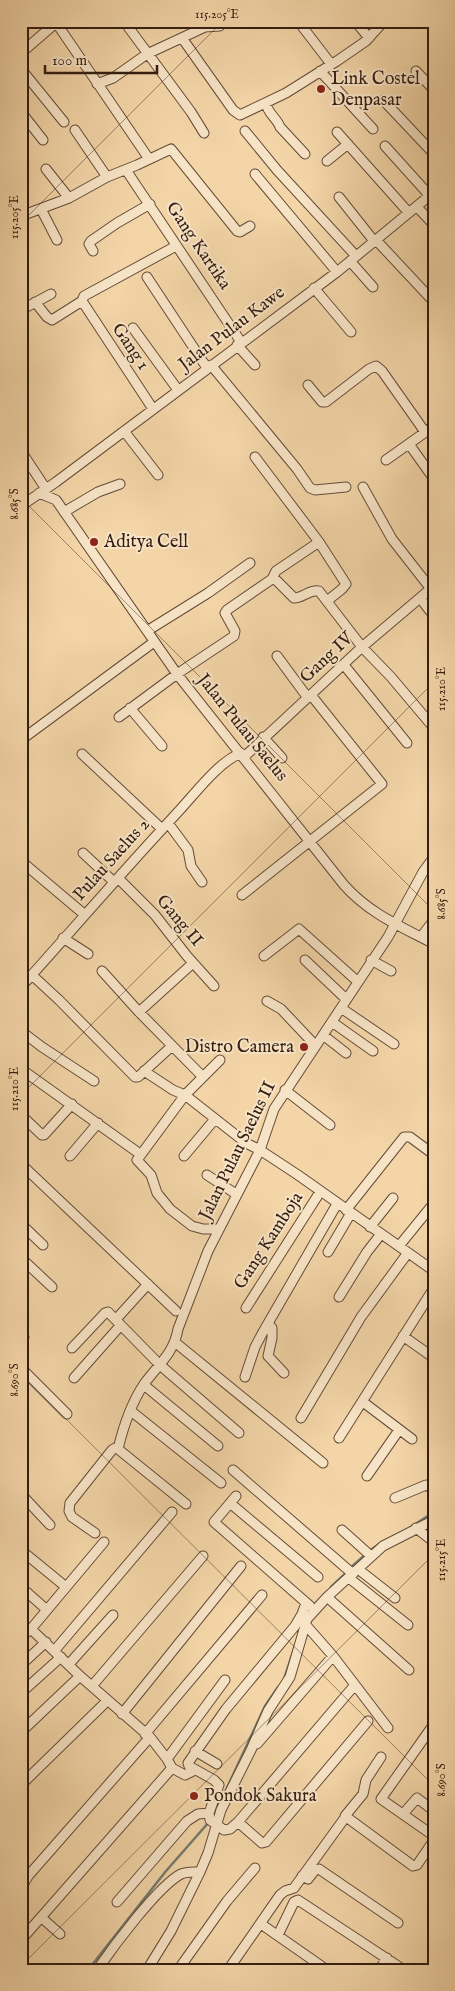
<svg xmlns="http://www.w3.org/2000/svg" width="455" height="1991" viewBox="0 0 455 1991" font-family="'IM FELL English',serif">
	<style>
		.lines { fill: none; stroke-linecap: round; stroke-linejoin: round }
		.stream { stroke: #727a6f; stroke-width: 2.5 }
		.minor-casing { stroke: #644b38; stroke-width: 11 }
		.minor { stroke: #f7e4c6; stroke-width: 9 }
		.ticks { fill: none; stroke: #341d12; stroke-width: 1; stroke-opacity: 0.45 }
		.poi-dot { fill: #8f2418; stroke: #f7e4c6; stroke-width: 2 }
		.labels { text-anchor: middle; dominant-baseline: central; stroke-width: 4; stroke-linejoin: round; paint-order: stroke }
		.poi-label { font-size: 18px; fill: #341d12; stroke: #f7e4c6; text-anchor: start }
		.street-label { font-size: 18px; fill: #341d12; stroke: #f7e4c6 }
		.neatline { fill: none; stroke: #341d12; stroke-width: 2 }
		.ticks-label { font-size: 12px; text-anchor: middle; fill: #341d12 }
	</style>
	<rect width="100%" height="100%" fill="#f3d5a8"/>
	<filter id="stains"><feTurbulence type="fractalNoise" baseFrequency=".004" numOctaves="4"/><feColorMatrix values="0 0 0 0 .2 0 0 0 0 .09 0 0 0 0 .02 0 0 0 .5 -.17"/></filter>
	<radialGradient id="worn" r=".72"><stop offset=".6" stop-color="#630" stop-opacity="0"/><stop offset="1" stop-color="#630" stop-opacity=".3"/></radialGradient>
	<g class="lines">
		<path class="stream" d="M406 1530 431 1514
			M369 1551 379 1544
			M350 1568 365 1555
			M331 1587 347 1572
			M284 1679 295 1646
			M220 1803 265 1706 278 1687
			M88 1970 166 1871 209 1822"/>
		<defs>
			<path id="minor" d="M55 21 149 159
				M298 21 331 64
				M355 21 369 38
				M126 24 191 112 204 133
				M182 38 233 110 240 115 286 93 337 61 366 41 384 21
				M21 53 58 21
				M21 69 64 122
				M320 71 373 129
				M416 71 434 90
				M97 84 113 78 147 54 205 27 220 26
				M383 100 434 154
				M266 103C267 113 277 118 280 127L305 154
				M21 112 43 140
				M75 130 107 177
				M245 131 277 170 356 256
				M337 132 409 213
				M385 146 430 196
				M327 161 348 144
				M46 169 69 198
				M126 170 241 342
				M255 174 337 272
				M339 197 374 241
				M417 207 434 225
				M41 209 57 240
				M21 216 69 198 107 177 137 165 171 149 237 231 240 232 250 226
				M376 240 434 302
				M93 251 89 244 91 241 117 223 150 204
				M350 261 373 287
				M147 277 207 368
				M314 288 351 332
				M82 301 153 409
				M35 302 47 317 52 320 82 301 84 296 176 246
				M21 310 51 294
				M133 328 178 390
				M237 345 255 365
				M211 365 297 469 310 488 315 490 346 487
				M308 385 322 402H326L369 369 376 366 382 371 425 432
				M124 431 158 475
				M409 444 434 479
				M21 451 46 489
				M255 457 319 542 346 584 342 589 327 601
				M386 460 434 426
				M363 487 392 539 431 589
				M39 493 56 500 177 674 344 885C370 914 400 926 434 944
				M21 506 56 482 337 272 434 192
				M64 512 98 492 120 484
				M272 579H275L294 598C303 598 310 589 319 591L362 647 391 677 434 728
				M420 598 434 616
				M147 631 208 593 250 563
				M277 656 308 698
				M344 665 407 743
				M130 708 162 746
				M119 717 177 674 234 636 235 631 225 613 227 610 272 579 276 571 319 542
				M263 737 282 758
				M21 740 154 642
				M82 754 162 829
				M244 757 362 647 434 586
				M168 823 188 850 191 866 202 882
				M83 853 114 882
				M21 861 85 915
				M118 878 155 915 187 956 214 986
				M242 895 382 784 311 695
				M421 937 434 920
				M63 938 88 954
				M264 956 299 929 357 981
				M305 960 346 999
				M371 960 391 971
				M102 971 139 1012 202 1076
				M32 975 59 1000 135 1077H138L172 1046
				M21 987C73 929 124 870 177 813 195 794 217 763 241 753
				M267 1001 281 1009 315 1045
				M341 1008 394 1044
				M139 1012 193 963
				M332 1022 373 1051
				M21 1031 42 1047 94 1081
				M323 1035 346 1053
				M21 1069 140 1154
				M144 1071 173 1090 185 1095 246 1143 260 1150 298 1175 434 1271
				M285 1090 330 1125
				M21 1115 42 1135H44L72 1104
				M70 1156 98 1123
				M184 1156 215 1119
				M21 1164 176 1311
				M207 1175 236 1194
				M346 1210 404 1137H410L433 1154
				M21 1224 43 1245
				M370 1227 393 1198
				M218 1229H203L192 1226 170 1209 157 1193 151 1175 137 1160 185 1095 220 1060
				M399 1246 434 1203
				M328 1252 351 1213
				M21 1258 52 1287
				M339 1297 367 1252 381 1234
				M246 1308 320 1192
				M119 1316 148 1284
				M268 1324 272 1328V1338L268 1356 284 1373
				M21 1333 24 1337
				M403 1336 434 1358
				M176 1343 323 1463
				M72 1348 105 1313 108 1312 160 1365 239 1433
				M21 1368 67 1414
				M245 1377 255 1347 263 1332 337 1204
				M74 1378 120 1326
				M144 1385 218 1446
				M363 1402 412 1439
				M131 1411 221 1483
				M301 1418 361 1317 407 1254
				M339 1438 434 1288
				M118 1449C123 1428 132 1402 144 1384 158 1365 174 1353 178 1329L208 1251 260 1150 274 1109 388 937 423 872 434 857
				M118 1449 186 1504
				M233 1470 353 1574
				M367 1476 399 1430
				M21 1494 50 1525
				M236 1496 214 1522 310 1606
				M395 1498 426 1485 434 1489
				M230 1503 318 1577
				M416 1528 434 1542
				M342 1530 371 1556
				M95 1533 72 1517 69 1511 70 1503 112 1450 115 1448 118 1449
				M27 1555 66 1587
				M358 1569 395 1598
				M349 1578 408 1625
				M21 1587 47 1610
				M327 1597 409 1670
				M306 1603 302 1614 295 1626 226 1709 188 1763 189 1766 214 1780 219 1785 209 1813 210 1820 224 1830 230 1829 238 1822 354 1686
				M305 1624 333 1656 388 1728
				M31 1629 80 1676 150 1737 167 1759 172 1768 185 1775 195 1770
				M21 1637 31 1629 104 1542
				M55 1650 172 1512
				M69 1664 113 1615
				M21 1665 46 1642
				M92 1686 203 1556
				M21 1693 61 1657
				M122 1714 241 1566
				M434 1724 381 1799 434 1836
				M21 1732 80 1676
				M145 1734 262 1595
				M257 1744 333 1656
				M195 1751 217 1764
				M381 1757 366 1780 363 1794 345 1816 413 1866 417 1865 434 1840
				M167 1759 225 1680
				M21 1785 107 1701
				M403 1814 417 1798 434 1811
				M238 1822 262 1843 266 1842 368 1721
				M302 1876 308 1879 315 1870 319 1869 398 1923
				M21 1889 28 1876 150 1737
				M117 1902 187 1821 198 1814 209 1813
				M42 1918 60 1934
				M261 1924 327 1970
				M278 1935 294 1902 298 1900 404 1970
				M21 1940 172 1768
				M21 1968 23 1970
				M97 1970C113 1947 158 1886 181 1874 187 1871 194 1872 200 1872
				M147 1970 171 1931 200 1872 208 1853 221 1810 251 1750 268 1711 290 1677 307 1619 327 1597 383 1546 434 1520
				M178 1970 227 1901 255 1868
				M228 1970 280 1895 285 1891 294 1888 344 1819
				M379 1970 387 1958"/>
		</defs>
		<use href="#minor" class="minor-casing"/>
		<use href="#minor" class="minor"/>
	</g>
	<path class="ticks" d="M420 21 434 35M21 223 223 21M21 498 434 911M21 1095 434 682M21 1374 434 1786M21 1966 434 1554"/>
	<g class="poi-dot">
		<circle cx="321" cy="89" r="5"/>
		<circle cx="94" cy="542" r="5"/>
		<circle cx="304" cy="1047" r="5"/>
		<circle cx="194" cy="1796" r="5"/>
	</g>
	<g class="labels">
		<g class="poi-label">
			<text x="331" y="79">Link Costel<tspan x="331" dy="21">Denpasar</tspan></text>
			<text x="104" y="542">Aditya Cell</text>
			<text x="294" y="1047" text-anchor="end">Distro Camera</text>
			<text x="204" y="1796">Pondok Sakura</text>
		</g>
		<g class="street-label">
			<text transform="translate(198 246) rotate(56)">Gang Kartika</text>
			<text transform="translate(232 329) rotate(-37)">Jalan Pulau Kawe</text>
			<text transform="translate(130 347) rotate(56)">Gang 1</text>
			<text transform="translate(327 658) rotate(-43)">Gang IV</text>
			<text transform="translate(242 728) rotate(51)">Jalan Pulau Saelus</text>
			<text transform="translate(112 860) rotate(-48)">Pulau Saelus 2</text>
			<text transform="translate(179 921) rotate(50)">Gang II</text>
			<text transform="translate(238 1151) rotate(-64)">Jalan Pulau Saelus II</text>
			<text transform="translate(269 1241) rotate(-57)">Gang Kamboja</text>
		</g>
	</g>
	<rect width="455" height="1991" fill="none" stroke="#f3d5a8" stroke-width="55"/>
	<path d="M45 65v8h112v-8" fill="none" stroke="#341d12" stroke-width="2.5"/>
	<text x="52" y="65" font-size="15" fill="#341d12" stroke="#f7e4c6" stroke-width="4" paint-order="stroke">100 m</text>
	<rect x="28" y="28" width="400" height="1936" class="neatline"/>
	<g class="ticks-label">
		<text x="217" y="18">115.205°E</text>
		<text transform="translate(14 217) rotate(-90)" y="4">115.205°E</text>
		<text transform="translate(14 504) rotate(-90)" y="4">8.685°S</text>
		<text transform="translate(441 689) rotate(-90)" y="4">115.210°E</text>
		<text transform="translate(441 904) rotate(-90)" y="4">8.685°S</text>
		<text transform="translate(14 1089) rotate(-90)" y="4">115.210°E</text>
		<text transform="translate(14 1380) rotate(-90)" y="4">8.690°S</text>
		<text transform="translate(441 1560) rotate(-90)" y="4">115.215°E</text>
		<text transform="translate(441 1780) rotate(-90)" y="4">8.690°S</text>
	</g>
	<rect width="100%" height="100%" filter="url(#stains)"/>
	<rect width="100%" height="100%" fill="url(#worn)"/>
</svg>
